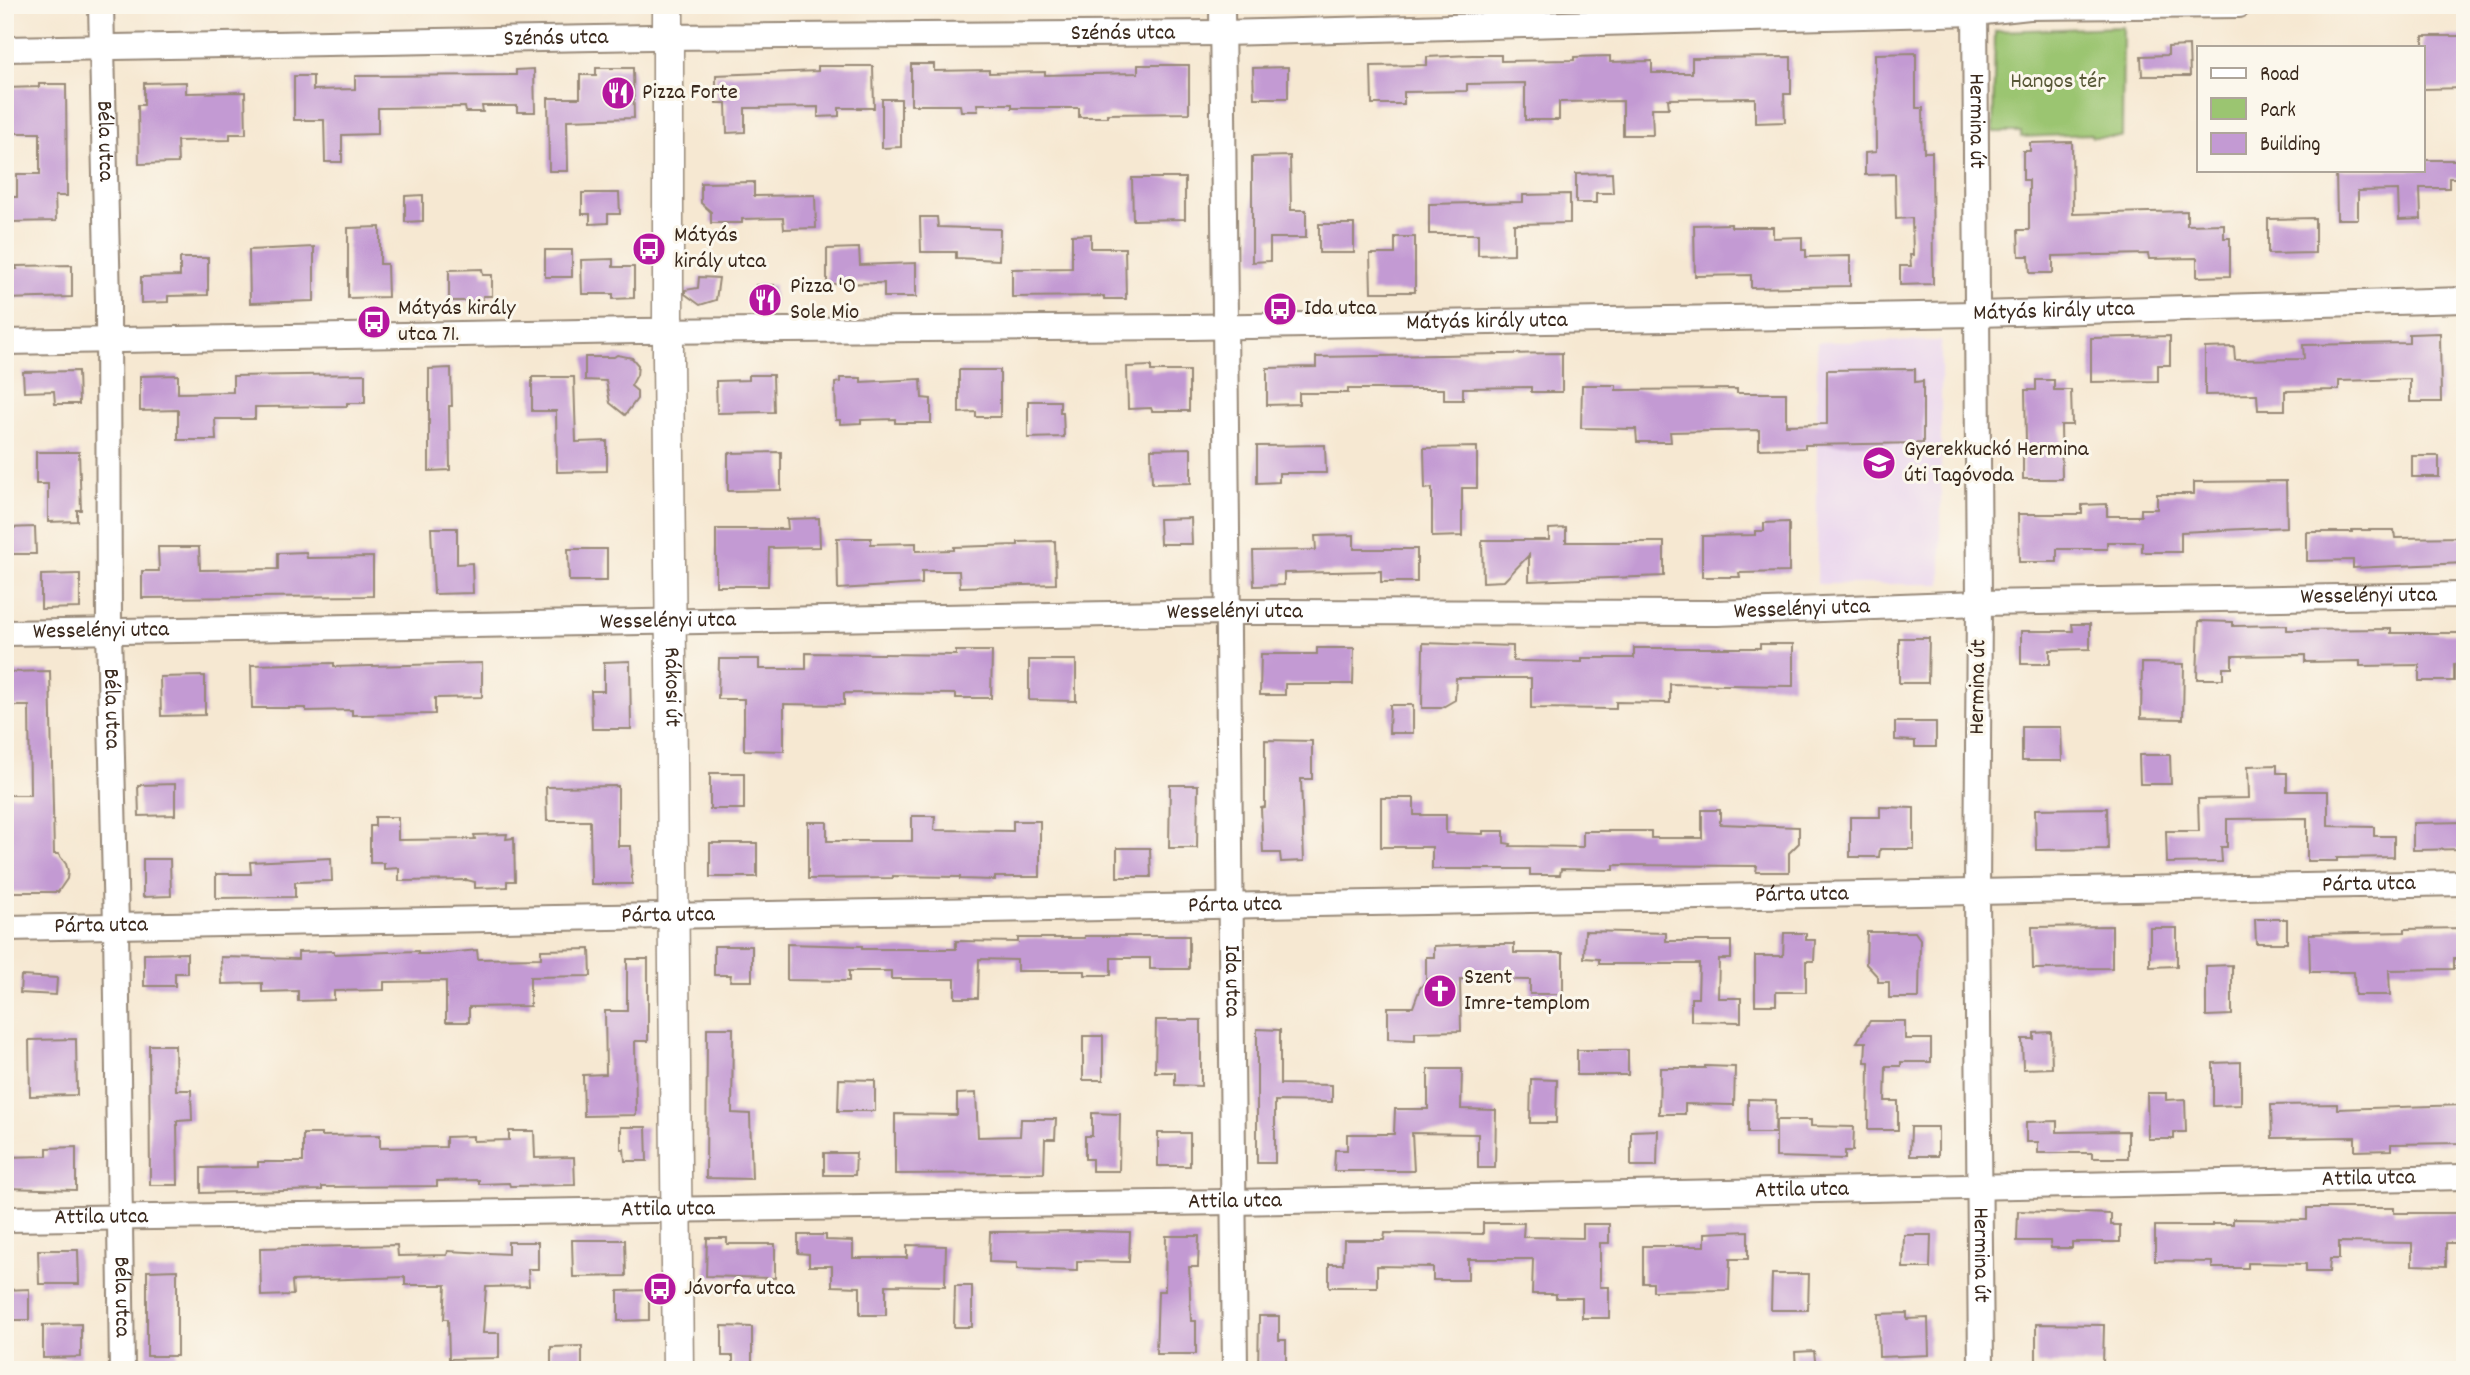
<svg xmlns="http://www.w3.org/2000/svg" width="2470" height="1375" viewBox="0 0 2470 1375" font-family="Dekko,sans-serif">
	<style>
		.built { fill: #e8d2ee }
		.green { fill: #9bc571; stroke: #6b7848; stroke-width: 2 }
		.building { fill: #c39ad3 }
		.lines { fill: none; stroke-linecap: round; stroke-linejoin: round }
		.minor-casing { stroke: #988978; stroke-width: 28 }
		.major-casing { stroke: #988978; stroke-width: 33 }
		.minor { stroke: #fff; stroke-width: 24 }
		.major { stroke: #fff; stroke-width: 30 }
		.labels { text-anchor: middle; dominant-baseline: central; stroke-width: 6; stroke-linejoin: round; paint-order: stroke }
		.street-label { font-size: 23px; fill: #3b2a1e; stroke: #fbf7ec }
		.park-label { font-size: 23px; fill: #585837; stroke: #fbf7ec }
		.poi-label { font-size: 23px; fill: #3b2a1e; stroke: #fbf7ec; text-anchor: start }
	</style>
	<rect width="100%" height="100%" fill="#fbf7ec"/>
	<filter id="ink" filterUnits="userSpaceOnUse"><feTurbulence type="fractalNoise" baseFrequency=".0143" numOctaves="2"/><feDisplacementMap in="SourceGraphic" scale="14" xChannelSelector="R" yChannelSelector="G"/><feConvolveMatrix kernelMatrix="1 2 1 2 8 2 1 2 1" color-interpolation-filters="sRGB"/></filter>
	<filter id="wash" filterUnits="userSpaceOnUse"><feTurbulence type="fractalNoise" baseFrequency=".00686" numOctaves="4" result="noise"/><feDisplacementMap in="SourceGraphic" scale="28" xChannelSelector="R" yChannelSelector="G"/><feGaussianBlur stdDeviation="1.57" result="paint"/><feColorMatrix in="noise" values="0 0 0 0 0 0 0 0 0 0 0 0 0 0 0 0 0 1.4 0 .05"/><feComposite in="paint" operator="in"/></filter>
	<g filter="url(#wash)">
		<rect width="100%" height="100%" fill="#f6e8d2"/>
		<path class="built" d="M1941 341V584H1817V342Z"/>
		<path class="green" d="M2123 27 2122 137H2092L2091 134 2021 137V132H1993L1995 31Z"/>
		<g id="blocks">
			<path class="building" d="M2423 36H2465V88L2423 89Z
				M2189 46 2190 76H2142L2141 56 2168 55V47Z
				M1916 53V108H1923L1924 152H1932L1933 284 1900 285V266H1911L1910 255H1913L1912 218 1896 219 1895 174 1865 175V153L1876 152 1875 54Z
				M1472 55H1501V61L1574 60V57L1610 56V62L1652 61V73H1692V58L1791 57V94H1784L1785 122 1755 123V98L1668 99 1669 108H1652L1653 135H1623V101L1559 102V120H1525V83L1467 84V91L1404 92V104H1372L1371 66 1427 65V57Z
				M911 64H934V71L989 70V73L1045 72V75L1138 73V65H1189V113L1107 114V117H1079V108H1012V104H977L978 111H961L960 105H911Z
				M818 66H873L874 108H839V116L818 117V107L745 108V132L727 133 726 103H716V75L818 71Z
				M1288 67V98H1254L1253 68Z
				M596 68H633L634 118 567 120 568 171H549L548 98H580V75H596Z
				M534 69 535 112H517V106H482L483 112H466L465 107 378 108V134L342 135V162H325L324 120H294V76H313V90L355 89V76L516 75V70Z
				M186 82V93L245 92 246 134H230V140L177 141 178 163 139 164 138 105H144V83Z
				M39 84H66L67 196H55L56 221 10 222V197H17V174H40V133H5V88L39 87Z
				M882 99H901V147L882 148Z
				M2072 142 2073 214 2187 211V225L2224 224V238H2230V276L2197 277V258L2149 259 2148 254 2053 256V273H2030L2029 256H2019L2018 230H2029V180H2023V151H2030V143Z
				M1290 156 1291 210H1306V238H1270V261L1252 262V157Z
				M2423 160H2461V178H2449V188H2420L2421 219 2399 220 2398 190 2358 191V219H2337L2336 170H2423Z
				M1612 173 1613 193H1596V203H1576V174Z
				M1132 178H1185V219L1133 220Z
				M754 182V196L815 195 816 228 784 229 783 218 742 219V223H711V212L701 203V183Z
				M582 193H619L620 214H608V223L590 224V214H582Z
				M1570 194V223L1514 224V254L1478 255V234H1429V204L1523 202V195Z
				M423 195V221L405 222V196Z
				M920 217H937L938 227 1000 229 999 260 956 258V252H921Z
				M2315 218V253L2268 254V219Z
				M1319 224H1354V253H1319Z
				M1731 224V227H1773V238L1802 237V250H1806V257L1850 256V286L1751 288V275L1695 276 1694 225Z
				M380 227V264H387L388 297 348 298V228Z
				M1091 234V248H1125L1126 299H1104V296L1012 297V269L1072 268V235Z
				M1395 237H1415V292H1371L1370 254H1395Z
				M314 247V301L250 303 249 250Z
				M859 248 860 265 916 263V297H884V283L827 284V249Z
				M545 250H572V277H545Z
				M180 258H208V295L168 296V302L141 303V277L180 276Z
				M613 259V267H634V298L613 299V294H582L581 260Z
				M72 265V297L5 299V269H17L16 266Z
				M482 269 483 275H492V296H483V301H449V270Z
				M699 277 719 278 716 300 700 305 685 294V290L698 288Z
				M756 285H774V307H756Z
				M2440 333 2441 402H2410V379L2339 381V390L2285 391V410H2258L2257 394 2205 395V348L2234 347 2235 360 2304 359 2303 345 2409 343V334Z
				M2170 336V365H2158V381L2091 382V338Z
				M1562 353V392H1531V387L1463 388V400H1444V389H1348V393H1299V404L1267 405V368L1316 367V357Z
				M617 355 632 358 638 365 637 375 631 386 637 391V399L625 415 610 403 606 381 585 380V357H614Z
				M1151 366V371H1189V411H1152L1151 408 1128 409 1127 367Z
				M451 368 452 406H449L450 470 429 471V369Z
				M1915 369V382L1923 381V443L1805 445V448L1759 449V430L1670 432 1671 442H1637L1636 429 1581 428 1582 385H1616V390L1737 389V393H1786V425L1827 424V370Z
				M959 370H1000V417H976V412L959 413Z
				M78 371 79 404H55L54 391 24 392 23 372Z
				M365 374V403H347V406L255 407V419H215L216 440H178V410L140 411V376L178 375V393L233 392V376Z
				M749 375H773L774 412 717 413 716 381 749 380Z
				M532 377H574L576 442 607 441V471L557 472 556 411H532Z
				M840 378H861V382L921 379 922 398 931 399V423H895V419L861 420V423L840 424V420H836L835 383 840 382Z
				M2036 380H2054V390H2071L2072 425H2061L2062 479H2023V442H2026L2025 390H2036Z
				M1028 401H1060V412H1063L1064 437 1028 438Z
				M1325 445 1326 473H1279V482L1257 483V446Z
				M1477 447V488H1462V536L1432 537V488L1425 489 1424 448Z
				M1191 448V483L1152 484 1151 449Z
				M36 452H79L81 510H77V521L48 522V484H36Z
				M781 452V490L728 491V453Z
				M2412 456H2439V477H2412Z
				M2286 481 2287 527 2181 532V552H2142V542H2107V549H2057V562H2019L2018 514H2082V505L2107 504V516H2141V509H2157V494H2194V482Z
				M819 518 820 547 769 548 768 586H716V529H788L787 519Z
				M1191 518 1192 544H1160L1159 519Z
				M1789 522V572L1739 573 1740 577H1702V536L1755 535V531H1764V523Z
				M35 527 36 554H5V528Z
				M431 528H457V564L472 563 473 593 434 594Z
				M1566 528V542H1664V576L1529 581V555L1504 581 1483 582 1482 540H1549V529Z
				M2352 530H2394L2395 538 2465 537V563L2353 568V560L2307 561V532H2352Z
				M1354 535V549H1417V582H1381V571L1284 573V585L1254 586 1253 551 1316 550 1315 536Z
				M837 538H871V544L916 543V551L954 550V547L1018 545V542L1055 541 1056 584 960 587 959 571H922V584L838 589Z
				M158 547H199L200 570 278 569V553L306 552 307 558 373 557V596L142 598V571H159Z
				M568 549H607V581H569Z
				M80 574V608L41 609V575Z
				M2199 621 2233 622V626L2287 625V630L2391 629V633H2465V663L2454 664V681H2419V665L2360 666V661L2305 662V655L2232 656V668H2223V679H2197Z
				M2072 624H2090V649L2050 650V664H2021V631H2073Z
				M1899 638H1929L1928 683H1899Z
				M1423 643 1513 646V661L1582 662V658H1634V648H1760V644H1793V686L1670 684V703L1616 702V709L1531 708V678H1456L1455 700 1441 708H1422Z
				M1317 648H1354L1353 684H1285V695H1260L1261 654H1317Z
				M956 651H992L991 698H956V694L844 693V705L784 704V751L744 750V699H718L719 659H759V669H806V653L956 655Z
				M1029 660H1076V701L1029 700Z
				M630 661 631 729H592L591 691H604V662Z
				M334 663V667L482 663V697L435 698V714L352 715V710L306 711V708H252L251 665Z
				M2142 663 2184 664 2183 719 2141 718Z
				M50 671 54 854H58L66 864 68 871 67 879 58 892H5V795H30L29 706H5V672Z
				M205 676V715L161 716 160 677Z
				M1390 705H1413V733H1389Z
				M1895 722H1936V747H1915V741L1895 740Z
				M2022 727H2061L2062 761H2022Z
				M1265 740 1312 741V779H1301L1304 861 1281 862 1280 853H1263L1261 808 1265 807Z
				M2139 755H2170L2171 784H2140Z
				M2277 765V773H2287V791H2328V826L2374 827V836H2394V857L2337 858V861H2307V818L2227 819V847H2221L2222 862 2167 863 2166 831H2199L2198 799 2249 798 2248 766Z
				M710 773H744V809H710Z
				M175 784V815L139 816 138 785Z
				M1170 785H1198L1197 848H1169Z
				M618 786V846H631L632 884H591L590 821H547L546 787Z
				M1381 798H1414V815H1446V833L1483 834V831H1504V843L1511 844 1510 846 1583 847V831H1651V838H1702V810H1720V824L1799 827V843L1789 853V872H1756L1757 866 1614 865V870L1561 869 1560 875H1530V869H1432V847H1381Z
				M1880 807 1914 808V849H1880L1879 857H1850V817H1880Z
				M2107 808 2108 849 2036 850 2035 809Z
				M912 816H935L934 830 1013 831V821H1040V877H995V880L960 879V877L893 876V878L808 879V822H827V841H912Z
				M375 817H398V840L475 839 474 835 507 834 506 839 514 838 515 881H507V887L475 888V882L467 880 399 881V868L384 869V863H370V826H375Z
				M2465 822V849L2413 850V823Z
				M710 843H757V877H710Z
				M1117 848H1150L1151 877H1117Z
				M331 858 332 881 295 882V897L216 898V874H251L250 862Z
				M143 859H170L171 896 143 897Z
				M2255 919H2287V943H2256Z
				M2112 926V968L2033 969 2032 927Z
				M2150 928H2177V966L2150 967Z
				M2465 928V958H2454V969L2389 970 2390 995H2355L2354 972H2310L2309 934 2405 932V929Z
				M1585 931 1666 933V941H1731V959H1719L1718 998H1741V1022L1691 1021V998H1698L1699 964H1599V959L1584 958Z
				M1867 932H1915L1920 939 1919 998H1889V982H1878V977L1866 964Z
				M1784 933H1806V940H1815L1814 961H1806V992H1776V1005H1755V956H1783Z
				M1085 936H1189V969H1150V958H1111V975H1085V971H1017V960L979 959 978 998H955V979H891V971H849V981L787 980V944L862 946V949H956V941L1018 942V938H1085Z
				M1481 944H1514V953H1563V994H1530V980L1460 979 1461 1031 1415 1032V1040L1388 1039V1007H1413L1420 988 1426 981V957H1434V946Z
				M714 946H752V981H730L731 975H714Z
				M590 949 591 976 530 977V1006L469 1007V1022H446V981L384 982V990L334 991V1000L298 1001V991L262 992V983L222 984 221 957 298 959V952L334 951V954L418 951V954H439L477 950 478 959 541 958V950Z
				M187 953V973H175V986H144V954Z
				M627 959H648V1041H635L636 1115 584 1116 583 1075 606 1074 605 1011H627Z
				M2232 965V1015L2206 1016V966Z
				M21 976 57 978 56 995 20 993Z
				M1156 1020H1201V1086L1175 1085V1072H1155Z
				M1870 1021H1905V1039H1931V1062H1901V1066H1886L1885 1101H1898V1130H1868L1869 1062H1865L1866 1042H1857Z
				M707 1028H733L732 1113 750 1114 752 1179 706 1178Z
				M1257 1029 1280 1030V1084L1332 1085V1102L1275 1101V1163H1257Z
				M2051 1032 2052 1068 2023 1069 2022 1039H2034V1033Z
				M1083 1036H1103V1080H1083Z
				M76 1039 77 1095 30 1096 29 1040Z
				M149 1045H175L176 1090H191L192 1120 177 1121 178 1185H150Z
				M1577 1050H1628V1075H1577Z
				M2241 1062V1105L2213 1106V1063Z
				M1705 1066 1735 1067 1734 1105 1685 1104V1114H1659L1660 1068H1705Z
				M1428 1069H1462L1461 1109 1496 1110 1495 1168H1478V1134L1412 1133 1414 1171H1334L1335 1150H1347V1134H1394L1395 1109H1428Z
				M839 1079 875 1080V1111H838Z
				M1531 1079 1557 1080 1556 1123H1530Z
				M976 1093 978 1137 1020 1136 1021 1119H1056L1055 1139H1045L1044 1173 895 1174V1114L957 1115V1094Z
				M2147 1093H2166V1100L2185 1099 2186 1132H2174V1139H2148Z
				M1748 1099 1776 1100 1775 1133H1748Z
				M2337 1104V1109L2465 1105V1143L2391 1144V1150L2355 1151V1137L2272 1138 2271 1105Z
				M1092 1113 1120 1114 1119 1171H1092V1159H1085V1136H1092Z
				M1776 1120H1811V1126L1854 1127 1853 1151H1845V1159L1776 1157Z
				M2057 1121V1132L2128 1131V1158H2092V1153H2038V1142H2026V1122Z
				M621 1127H646L647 1161H625L624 1149H621Z
				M1911 1127H1938V1156H1910Z
				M1658 1130 1657 1166H1631V1131Z
				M509 1131H534L535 1158 574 1157 575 1185 510 1186 509 1183 479 1184V1180L437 1181V1186L322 1187V1190L201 1193V1168L258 1167V1162H303V1134H321V1136L380 1135V1148L446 1147V1137L473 1136V1141L509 1140Z
				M1158 1133H1190V1166H1158Z
				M76 1147V1190L5 1188V1157L47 1156V1148Z
				M824 1153H856L855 1175H824Z
				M2307 1208H2394V1213H2465V1243H2446V1266L2412 1265V1243L2339 1242V1259H2330L2329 1272H2306V1264L2248 1263V1268H2212V1262L2155 1261V1226H2212V1224H2233V1219L2307 1220Z
				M2018 1211 2111 1214V1225H2120V1242H2072V1248H2051L2050 1241H2017Z
				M1483 1223H1524L1523 1237 1583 1238V1224H1609V1243H1600V1287H1609V1318H1582V1298H1556V1294H1532L1533 1259H1468V1280H1433V1267L1377 1266V1287H1329V1264H1343L1344 1240H1384L1385 1233 1483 1234Z
				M1088 1231 1130 1232 1129 1262 1077 1261V1271L1017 1269V1263L989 1262 990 1232Z
				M1748 1231V1259H1730L1729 1290 1653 1291V1283H1643V1246H1705V1233Z
				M798 1235H826V1240L853 1241V1258H907V1245L946 1246 945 1286 886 1285V1315H860V1287L832 1286V1266H809V1254L798 1253Z
				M1904 1235H1931L1930 1268H1903Z
				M1166 1236H1199L1198 1267H1189L1191 1321H1196V1354H1156L1158 1291H1165Z
				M707 1238H727V1244H775V1278L706 1276Z
				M572 1240H625L626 1276 573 1277Z
				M508 1242H538V1269H528L529 1286 486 1287 483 1333H499V1358L449 1359 448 1319H444L446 1285H405V1277L292 1281 293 1295 261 1296 260 1248 397 1245 398 1256 447 1255 448 1251 508 1254Z
				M38 1250H78L79 1284H39Z
				M177 1270V1356H147V1271Z
				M1772 1274H1809L1808 1310H1771Z
				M955 1286H972V1327H954Z
				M29 1289V1320H5V1290Z
				M649 1290V1320L618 1321V1291Z
				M1907 1313V1319L1928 1318 1929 1355 1879 1357 1878 1314Z
				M1259 1316H1279V1340H1286V1370H1258Z
				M81 1324V1357L43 1358V1325Z
				M2036 1324 2104 1325 2103 1364H2036Z
				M722 1326 752 1327V1370H733V1356H722Z
				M582 1346V1370H551V1347Z
				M1814 1351 1816 1370H1796L1795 1352Z"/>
		</g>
	</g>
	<g filter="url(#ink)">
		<use href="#blocks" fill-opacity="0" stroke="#988978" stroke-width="2"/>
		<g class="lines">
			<defs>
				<g id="minor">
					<path id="s1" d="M101 5 108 302 109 631 116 926 122 1370"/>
					<path id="s2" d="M1222 5 1235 1370"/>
					<path id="s3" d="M1975 5 1979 603 1977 893 1981 1370"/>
					<path id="s4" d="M5 49 651 37 1222 33 1975 13 2029 7 2239 5"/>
					<path id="s5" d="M5 342 638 331 1190 327 1977 314 2465 300"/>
					<path id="s6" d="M5 633 1228 612 1717 613 1979 603 2465 595"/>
					<path id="s7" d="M5 928 2465 883"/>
					<path id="s8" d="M5 1219 1232 1202 2465 1177"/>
				</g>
				<g id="major">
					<path id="s9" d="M668 5V358L678 1370"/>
				</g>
			</defs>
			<use href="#minor" class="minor-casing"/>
			<use href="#major" class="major-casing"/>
			<use href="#minor" class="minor"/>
			<use href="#major" class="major"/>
		</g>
	</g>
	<defs>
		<symbol id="restaurant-disc" viewBox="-11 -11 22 22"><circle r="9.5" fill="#b5179e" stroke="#fbf7ec"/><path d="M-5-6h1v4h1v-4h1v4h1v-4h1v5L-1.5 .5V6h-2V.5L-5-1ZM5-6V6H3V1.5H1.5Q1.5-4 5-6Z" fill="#fff"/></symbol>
		<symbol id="bus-disc" viewBox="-11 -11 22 22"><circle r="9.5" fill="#b5179e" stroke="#fbf7ec"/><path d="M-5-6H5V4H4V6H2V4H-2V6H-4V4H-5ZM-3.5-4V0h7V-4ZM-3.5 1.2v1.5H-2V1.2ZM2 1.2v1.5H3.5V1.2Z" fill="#fff"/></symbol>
		<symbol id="school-disc" viewBox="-11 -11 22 22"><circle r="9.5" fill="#b5179e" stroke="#fbf7ec"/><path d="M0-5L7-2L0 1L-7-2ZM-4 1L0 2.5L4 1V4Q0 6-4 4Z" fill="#fff"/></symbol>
		<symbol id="church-disc" viewBox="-11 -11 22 22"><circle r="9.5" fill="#b5179e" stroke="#fbf7ec"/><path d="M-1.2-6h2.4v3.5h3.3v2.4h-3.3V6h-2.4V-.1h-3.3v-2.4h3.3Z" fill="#fff"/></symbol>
	</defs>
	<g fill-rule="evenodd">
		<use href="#restaurant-disc" x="599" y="74" width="38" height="38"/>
		<use href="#bus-disc" x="630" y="230" width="38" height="38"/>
		<use href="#restaurant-disc" x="746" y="281" width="38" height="38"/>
		<use href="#bus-disc" x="1261" y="290" width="38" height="38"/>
		<use href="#bus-disc" x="355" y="303" width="38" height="38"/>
		<use href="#school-disc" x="1860" y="444" width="38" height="38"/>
		<use href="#church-disc" x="1421" y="972" width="38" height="38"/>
		<use href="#bus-disc" x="641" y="1270" width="38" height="38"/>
	</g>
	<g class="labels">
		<g class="street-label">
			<text stroke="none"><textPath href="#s4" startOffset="1118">Szénás utca</textPath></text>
			<text stroke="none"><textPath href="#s4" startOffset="551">Szénás utca</textPath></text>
			<text stroke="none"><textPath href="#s3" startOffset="116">Hermina út</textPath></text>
			<text stroke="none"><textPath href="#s1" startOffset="136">Béla utca</textPath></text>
			<text stroke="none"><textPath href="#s5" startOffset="2049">Mátyás király utca</textPath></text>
			<text stroke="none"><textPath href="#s5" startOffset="1482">Mátyás király utca</textPath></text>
			<text stroke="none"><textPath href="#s6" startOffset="2364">Wesselényi utca</textPath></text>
			<text stroke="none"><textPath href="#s6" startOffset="1797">Wesselényi utca</textPath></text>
			<text stroke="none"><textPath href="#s6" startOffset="1230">Wesselényi utca</textPath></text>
			<text stroke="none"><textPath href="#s6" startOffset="663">Wesselényi utca</textPath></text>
			<text stroke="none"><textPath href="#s6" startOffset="96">Wesselényi utca</textPath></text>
			<text transform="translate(1979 687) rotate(-89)">Hermina út</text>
			<text stroke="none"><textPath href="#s9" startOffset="682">Rákosi út</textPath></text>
			<text stroke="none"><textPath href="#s1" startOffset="704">Béla utca</textPath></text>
			<text stroke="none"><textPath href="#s7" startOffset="2364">Párta utca</textPath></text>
			<text stroke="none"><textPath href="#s7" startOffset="1797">Párta utca</textPath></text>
			<text stroke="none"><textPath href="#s7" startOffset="1230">Párta utca</textPath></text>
			<text stroke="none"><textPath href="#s7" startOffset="663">Párta utca</textPath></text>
			<text stroke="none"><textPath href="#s7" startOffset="96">Párta utca</textPath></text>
			<text stroke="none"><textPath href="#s2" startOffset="976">Ida utca</textPath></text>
			<text stroke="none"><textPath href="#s8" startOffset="2364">Attila utca</textPath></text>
			<text stroke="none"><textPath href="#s8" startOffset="1797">Attila utca</textPath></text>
			<text stroke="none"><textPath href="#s8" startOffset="1230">Attila utca</textPath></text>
			<text stroke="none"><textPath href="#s8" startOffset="663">Attila utca</textPath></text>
			<text stroke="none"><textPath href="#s8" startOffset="96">Attila utca</textPath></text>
			<text stroke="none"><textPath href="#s3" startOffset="1250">Hermina út</textPath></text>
			<text stroke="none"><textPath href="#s1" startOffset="1292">Béla utca</textPath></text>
		</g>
		<g class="park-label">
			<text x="2058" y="82">Hangos tér</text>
		</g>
		<g class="poi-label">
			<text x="642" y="93">Pizza Forte</text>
			<text x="674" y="236">Mátyás<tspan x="674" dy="26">király utca</tspan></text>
			<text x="790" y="287">Pizza 'O<tspan x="790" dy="26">Sole Mio</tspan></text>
			<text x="398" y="309">Mátyás király<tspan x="398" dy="26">utca 71.</tspan></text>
			<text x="1304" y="309">Ida utca</text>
			<text x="1904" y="450">Gyerekkuckó Hermina<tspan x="1904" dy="26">úti Tagóvoda</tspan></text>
			<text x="1464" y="978">Szent<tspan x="1464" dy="26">Imre-templom</tspan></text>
			<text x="684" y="1289">Jávorfa utca</text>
		</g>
	</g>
	<rect width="2470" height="1375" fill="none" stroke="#fbf7ec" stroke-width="28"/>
	<rect x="2197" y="46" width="228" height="126" fill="#fbf7ec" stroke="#aea59a" stroke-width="2"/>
	<rect x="2211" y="68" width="35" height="10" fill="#ffffff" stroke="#aea59a" stroke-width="2"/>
	<text x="2260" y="80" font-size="21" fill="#3b2a1e">Road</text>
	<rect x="2211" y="98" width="35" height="21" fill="#9bc571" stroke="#aea59a" stroke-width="2"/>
	<text x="2260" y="116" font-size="21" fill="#3b2a1e">Park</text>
	<rect x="2211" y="133" width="35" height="21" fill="#c39ad3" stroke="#aea59a" stroke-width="2"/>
	<text x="2260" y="150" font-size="21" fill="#3b2a1e">Building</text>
</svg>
